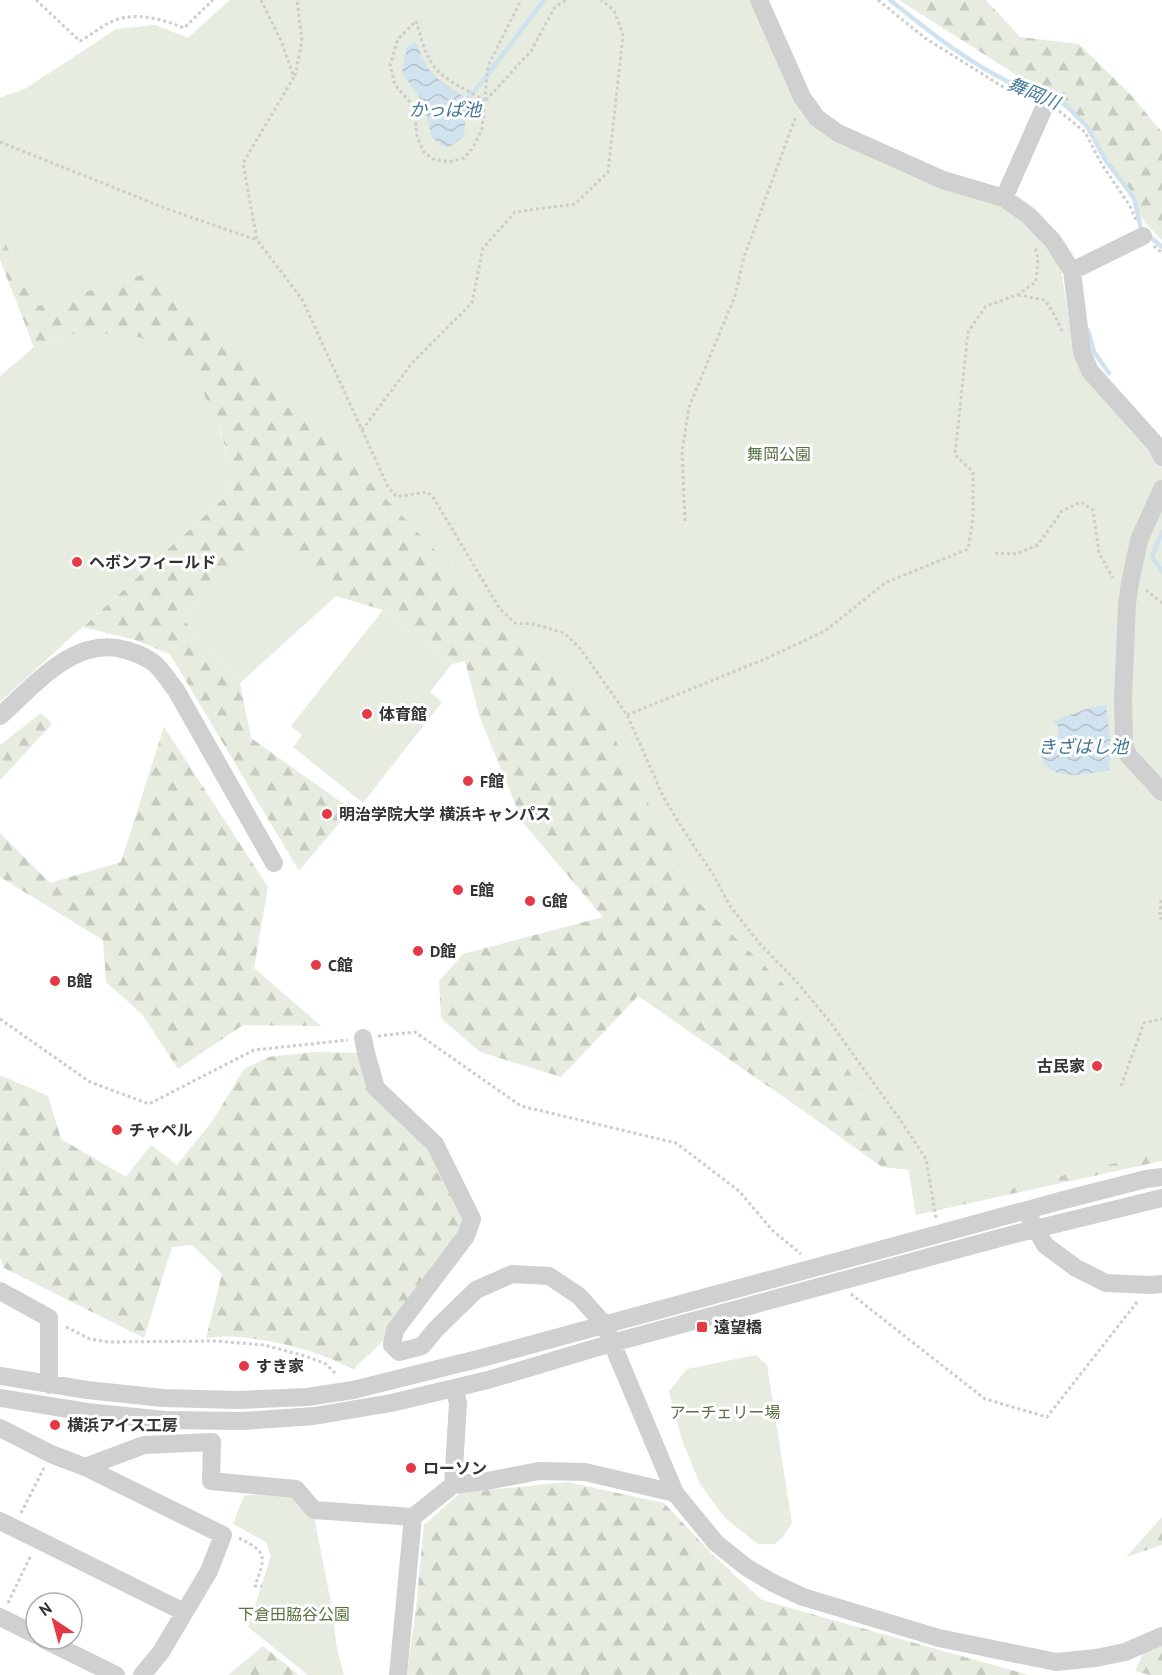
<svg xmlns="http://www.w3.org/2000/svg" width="1162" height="1675" viewBox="0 0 1162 1675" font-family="'PT Sans','Noto Sans JP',sans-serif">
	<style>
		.forest { fill: url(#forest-firs) }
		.green { fill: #e6ecdf }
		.water { fill: url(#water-waves) }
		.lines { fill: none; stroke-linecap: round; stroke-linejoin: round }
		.stream { stroke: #cfe2ee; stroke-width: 4.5 }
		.path { stroke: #cdcdcd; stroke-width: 3; stroke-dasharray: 3 3; stroke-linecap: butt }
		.minor { stroke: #d0d0d0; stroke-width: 18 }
		.poi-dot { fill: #e63946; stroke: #fff; stroke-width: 2 }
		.labels { text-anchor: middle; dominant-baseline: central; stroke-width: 6; stroke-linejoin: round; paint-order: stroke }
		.park-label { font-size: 16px; fill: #56703f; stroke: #fff }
		.poi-label { font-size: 16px; font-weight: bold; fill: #333; stroke: #fff; text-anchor: start }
		.water-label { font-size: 18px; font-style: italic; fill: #3f7597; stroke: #fff }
	</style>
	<defs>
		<pattern id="forest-firs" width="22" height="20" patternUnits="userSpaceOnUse" patternTransform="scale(1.5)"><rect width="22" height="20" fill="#e6ecdf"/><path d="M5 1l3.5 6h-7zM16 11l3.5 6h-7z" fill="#c6cbc0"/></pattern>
		<pattern id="water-waves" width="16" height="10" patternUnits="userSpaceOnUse" patternTransform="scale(1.5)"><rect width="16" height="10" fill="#cfe2ee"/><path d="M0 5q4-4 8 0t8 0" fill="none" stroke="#b2c2cd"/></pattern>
	</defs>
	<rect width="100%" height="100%" fill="#fff"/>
	<path class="forest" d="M230 0 1162 1072V1161L916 1215 909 1170 882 1167 811 1116 638 996 561 1077 480 1052 441 1018 439 981 463 954 603 917 523 823 480 718 465 661 452 664 383 610 336 596 276 531 181 617 240 683 251 738 351 809 299 871 170 654 135 640 83 627 224 498C225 487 227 476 227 465 228 435 205 398 190 373L73 334 34 347 0 260V98L25 89 117 29 155 25 188 38Z
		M899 0H986L1020 37 1079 44 1130 94 1162 132V240L1146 224 1090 129 1054 99Z
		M41 713 52 724 0 780V745Z
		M164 727 268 887 254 968 321 1026 243 1025 178 1069 142 1014 106 982 103 940 0 877V833L50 883 121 862Z
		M314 1052 366 1053 376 1088 435 1144 472 1219 395 1330 353 1369C318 1351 278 1340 238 1337 227 1336 216 1337 206 1338L222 1274 192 1245 172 1247 144 1338 4 1268 0 1258V1075L48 1096 61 1139 126 1177 151 1145 177 1165 213 1120 244 1069 268 1057Z
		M567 1482 664 1503 713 1555 762 1600 1029 1675H407L416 1608 424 1525 460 1493Z
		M1162 1517V1545L1126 1557Z
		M1162 1644V1675H1150L1135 1671 1145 1649Z
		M263 1646 299 1675H228Z"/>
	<path class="green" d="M230 0H759L810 120 1002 202 1047 240 1061 268 1073 349 1153 448 1157 465H1162V1152L1002 1190 916 1215 906 1153 796 996 700 904 607 724 507 626 246 352 145 274 39 306 0 234V98L25 89 115 30 155 25 188 38Z
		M73 334C95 334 120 332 142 338 158 343 180 360 190 372 206 392 225 436 227 461 228 473 225 486 224 498L0 702V376L34 347Z
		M276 530 336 596 240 683 181 617Z
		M383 610 452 664 430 692 442 702 363 803 293 747 302 735 291 726Z
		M756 1355 767 1365 792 1523 783 1537 775 1544H758L725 1518 700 1484 682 1440 669 1391 687 1369Z
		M272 1492 293 1494 314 1517 331 1603 337 1649 344 1675H308L248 1627 271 1556 266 1542 233 1524 244 1496Z"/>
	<path class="water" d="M415 41 427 67 438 79 467 99 464 137 447 148 432 138 423 102 402 73 407 47Z
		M1106 705 1111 747 1109 770C1087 774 1048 784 1041 755L1059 734 1058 726 1053 721 1089 708Z"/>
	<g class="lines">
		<path class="stream" d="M890 0C926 29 961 57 1001 78 1015 86 1030 91 1045 96
			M467 99 482 82 544 0
			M1052 99 1066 105 1088 128 1106 161 1134 198 1141 229 1162 247
			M1088 330 1094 352 1109 373
			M1162 532 1152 557 1162 571"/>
		<path class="path" d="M36 0 80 41C91 35 107 22 118 19 141 13 162 19 184 28L213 0
			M261 0 281 41 294 77 243 163 257 240 302 299 388 487 396 496H401L427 492 433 497 500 609 515 623 534 624 564 633 579 647 627 715 664 798 682 828 714 876 730 906 760 944 796 981 830 1022 901 1121 926 1159 936 1218
			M878 0 925 38 1008 90 1033 97
			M295 76 302 41 297 0
			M486 100 531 51 555 7 566 0
			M485 101C470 91 449 83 437 70 425 57 421 37 416 21L398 39 390 65 395 85 410 102 415 115 417 137 424 152 433 159 449 162 464 158 472 149 482 129 488 66 521 0
			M1059 111 1085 132 1101 163 1130 206 1137 222
			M0 142 170 210 257 240
			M1154 246 1162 253
			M1018 295 1045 300 1054 314 1062 331
			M362 430 412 363 472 303 483 248 515 212 575 204 608 172 623 35 614 10 601 0
			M685 521 682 452 689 407 735 296 744 257 796 116
			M995 553 1016 554 1038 545 1062 511 1081 502 1093 510 1099 553 1113 578
			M1146 590 1162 603
			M627 715 765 659 825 631 885 583 968 549 973 519V472L955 455 968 332 986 306 1017 295 1036 282 1038 259 1035 247
			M1161 900 1160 918 1162 919
			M0 1019 90 1082 149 1104 254 1050 348 1040
			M378 1036 415 1032 521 1106 676 1143 739 1191 773 1231 801 1254
			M1121 1086 1144 1023 1162 1019
			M851 1294 985 1399 1047 1417 1137 1302
			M66 1327 90 1339 108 1342 215 1341 264 1345 305 1356 326 1364 337 1375
			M21 1513 44 1468
			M239 1538C269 1553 265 1557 255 1586H262
			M8 1603 31 1555"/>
		<path class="minor" d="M759 0 802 97 817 118 838 133 943 180 1004 198 1028 215 1053 241 1072 271 1082 352 1090 371 1157 446 1162 457
			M1004 198 1047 101
			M1072 271 1143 236
			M1162 489 1139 540 1130 583 1127 604 1123 697 1124 744 1128 755 1162 792
			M0 716C35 685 75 635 126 650 136 653 147 657 155 664 163 671 169 682 176 690L274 863
			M363 1038 366 1053 376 1088 435 1144 472 1219 466 1236 395 1330 392 1345 399 1352 422 1346 436 1329 476 1290 512 1274 549 1276 579 1296 604 1324 675 1493 716 1543 746 1567 773 1583 803 1597 939 1638 1056 1662 1096 1658 1125 1652 1162 1636
			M1030 1218 1045 1245 1076 1268 1106 1283 1150 1285 1162 1284
			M0 1291 49 1318V1385
			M0 1376 87 1390 163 1398 239 1400 307 1397 353 1390 482 1358 1060 1201 1146 1179 1162 1177
			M0 1398 87 1412 165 1420 242 1421 314 1416 391 1403 488 1380 612 1343 1007 1236 1162 1198
			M0 1428 51 1454 85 1467 223 1535 209 1571 161 1652 142 1675
			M85 1467 144 1445 212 1442 211 1481 296 1489 314 1510 413 1517 453 1485 487 1481 539 1471 585 1472 675 1493
			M453 1485 458 1403 454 1388
			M0 1521 184 1612
			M0 1617 36 1635
			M43 1639 116 1675
			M398 1675 413 1517"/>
	</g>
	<g class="poi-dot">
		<circle cx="77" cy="562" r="6"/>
		<circle cx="367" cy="714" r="6"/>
		<circle cx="468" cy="781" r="6"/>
		<circle cx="327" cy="814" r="6"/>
		<circle cx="458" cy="890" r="6"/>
		<circle cx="530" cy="901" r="6"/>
		<circle cx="418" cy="951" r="6"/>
		<circle cx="316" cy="965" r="6"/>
		<circle cx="55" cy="981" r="6"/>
		<circle cx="1097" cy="1066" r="6"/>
		<circle cx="117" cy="1130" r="6"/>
		<rect x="696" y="1321" width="12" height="12" rx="3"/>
		<circle cx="244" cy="1366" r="6"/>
		<circle cx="55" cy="1425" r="6"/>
		<circle cx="411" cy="1468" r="6"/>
	</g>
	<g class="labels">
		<g class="park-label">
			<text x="779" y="454">舞岡公園</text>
			<text x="725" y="1412">アーチェリー場</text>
			<text x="294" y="1614">下倉田脇谷公園</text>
		</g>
		<g class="poi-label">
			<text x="89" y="562">ヘボンフィールド</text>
			<text x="379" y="714">体育館</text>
			<text x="480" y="781">F館</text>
			<text x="339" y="814">明治学院大学 横浜キャンパス</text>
			<text x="470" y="890">E館</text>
			<text x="542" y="901">G館</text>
			<text x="430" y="951">D館</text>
			<text x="328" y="965">C館</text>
			<text x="67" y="981">B館</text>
			<text x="1085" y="1066" text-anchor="end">古民家</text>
			<text x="129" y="1130">チャペル</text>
			<text x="714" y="1327">遠望橋</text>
			<text x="256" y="1366">すき家</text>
			<text x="67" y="1425">横浜アイス工房</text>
			<text x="423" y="1468">ローソン</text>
		</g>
		<g class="water-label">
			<text transform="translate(1034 93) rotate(23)">舞岡川</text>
			<text x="445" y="109">かっぱ池</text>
			<text x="1083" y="746">きざはし池</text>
		</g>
	</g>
	<g transform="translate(54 1621) rotate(324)"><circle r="28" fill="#ffffff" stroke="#adadad" stroke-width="1.5"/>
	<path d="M0-4.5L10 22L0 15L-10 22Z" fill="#e63946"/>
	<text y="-9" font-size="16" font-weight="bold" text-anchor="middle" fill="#333333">N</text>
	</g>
</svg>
